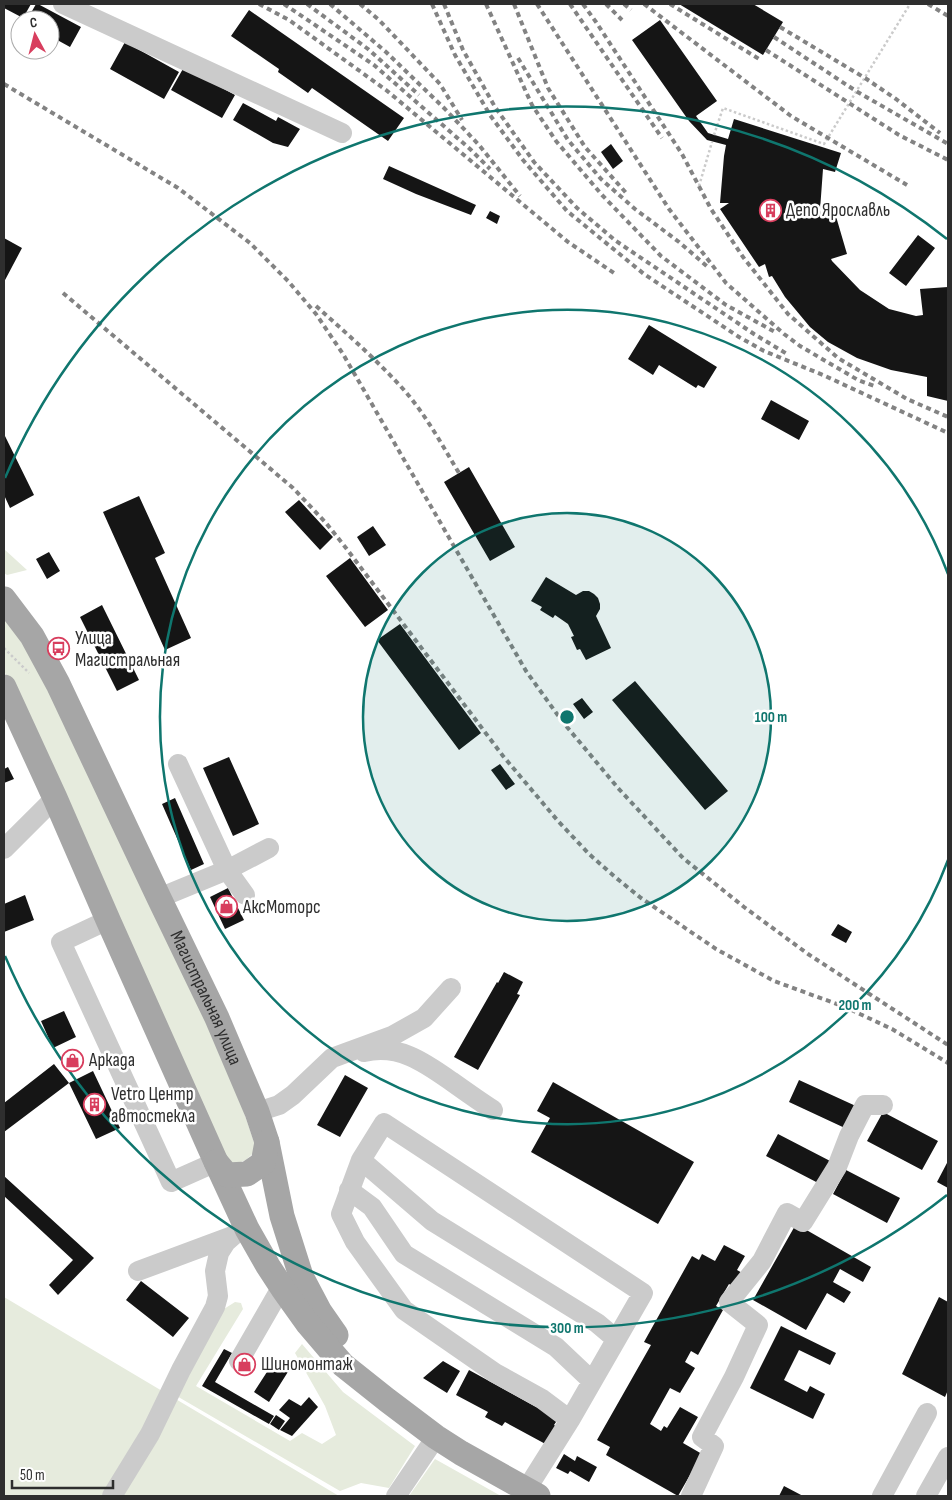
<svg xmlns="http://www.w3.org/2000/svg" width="952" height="1500" viewBox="0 0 952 1500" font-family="'Sofia Sans Condensed',sans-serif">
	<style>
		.green { fill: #e6ebdd }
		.building { fill: #151515 }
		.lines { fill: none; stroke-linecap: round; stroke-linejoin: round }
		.path { stroke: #cbcbcb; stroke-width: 2.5; stroke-dasharray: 2.5 2.5; stroke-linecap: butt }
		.minor { stroke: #cbcbcb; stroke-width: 20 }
		.major { stroke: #a6a6a6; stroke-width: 25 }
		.rail { stroke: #838383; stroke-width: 4; stroke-dasharray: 5 4; stroke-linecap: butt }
		.ring { fill: none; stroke: #0f766e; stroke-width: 2.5 }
		.labels { text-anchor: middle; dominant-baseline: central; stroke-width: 5; stroke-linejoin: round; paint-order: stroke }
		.poi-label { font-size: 19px; fill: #2e2e2e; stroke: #fff; text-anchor: start }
		.street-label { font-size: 19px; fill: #2e2e2e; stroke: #fff }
		.centre { fill: #0f766e; stroke: #fff; stroke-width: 2.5 }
		.ring-label { font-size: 15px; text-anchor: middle; font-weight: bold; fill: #0f766e; stroke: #fff; stroke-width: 5; stroke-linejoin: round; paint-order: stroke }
	</style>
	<rect width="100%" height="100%" fill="#fff"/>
	<path class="green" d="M4 548V549L27 570 7 575 4 573Z
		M4 614 32 655 219 1039 256 1148C251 1158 241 1166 228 1162L22 706 4 671Z
		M4 1297 339 1496H4Z
		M235 1302 241 1303 243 1309 196 1386 290 1441 302 1433 322 1444 336 1435 325 1406 295 1353 302 1344 343 1392 415 1446 389 1488 361 1483 340 1491 175 1395 216 1314Z
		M435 1459 501 1496H409Z"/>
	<path class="building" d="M4 4H31L23 18 4 8Z
		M36 4H38L81 27 70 47 50 36V20H27Z
		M679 4H753L783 22 763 55Z
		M249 10 404 118 388 141 312 88 308 93 278 72 279 69 231 36Z
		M660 20 717 101 696 116 708 133 728 139 734 119 841 153 835 172 823 169 820 210 821 216 835 213 847 254 831 259 832 261 860 290 889 309 916 316 923 315 920 289 948 287V401L927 396V377L891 370 857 358 828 342 810 327 785 297 772 276 769 277 765 264 759 267 720 209 729 203H720L724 156 726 145 707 140 689 121 632 40Z
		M125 42 179 72 164 99 110 69Z
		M184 67 235 95 222 118 171 90Z
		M243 103 276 121 278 117 300 129 288 147 273 143 233 120Z
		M611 144 623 161 613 169 601 152Z
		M389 166 476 205 471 215 416 194 383 179Z
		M490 211 500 216 497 224 486 218Z
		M918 235 935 248 906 286 889 273Z
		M4 238 22 248 4 282Z
		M649 325 717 367 704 388 698 385 696 388 659 365 653 375 628 359Z
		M771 400 809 421 799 440 761 419Z
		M4 434 34 495 10 508 4 495Z
		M469 467 515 547 490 561 444 482Z
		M139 496 165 553 155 558 191 638 165 650 103 512Z
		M299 500 333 537 320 550 285 512Z
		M373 526 386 545 369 556 357 537Z
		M49 552 60 571 47 579 36 559Z
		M350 558 388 610 365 627 326 576Z
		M546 577 576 595 583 591H589L594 594 598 598 600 604V609L596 616 611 648 586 660 580 649 577 650 571 637 574 636 568 624 555 615 553 618 540 610 542 607 531 601Z
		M102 605 139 680 117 691 80 617Z
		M400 624 481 733 459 750 377 640Z
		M635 681 728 791 705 810 612 700Z
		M582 698 593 712 584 719 573 704Z
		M229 757 259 824 233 836 203 768Z
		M500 764 515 784 506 790 491 770Z
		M8 767 14 779 4 783V769Z
		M175 798 204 864 191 870 162 804Z
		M228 888 244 920 225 929 210 897Z
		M25 895 34 920 4 932V904Z
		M838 924 852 932 846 943 831 935Z
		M504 972 523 982 517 994 520 995 478 1070 454 1057 497 982 498 983Z
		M64 1011 76 1037 53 1048 41 1021Z
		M54 1064 69 1083 4 1132V1103Z
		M93 1071 120 1128 96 1139 69 1083Z
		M345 1075 368 1088 340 1137 317 1125Z
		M799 1080 858 1107 847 1129 789 1102Z
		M553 1082 694 1162 658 1224 531 1152 550 1118 537 1111Z
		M883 1112 938 1141 922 1170 867 1141Z
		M778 1134 834 1163 822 1185 766 1156Z
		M948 1161V1188L937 1182Z
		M846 1170 900 1198 887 1223 833 1194Z
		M4 1176 94 1258 58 1295 49 1285 73 1260 4 1196Z
		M796 1224 871 1267 863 1282 840 1269 833 1282 851 1292 844 1303 827 1293 806 1330 753 1300Z
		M724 1245 745 1256 737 1270 744 1274 736 1288 729 1284 716 1306 723 1310 698 1355 691 1351 685 1362 695 1368 680 1393 670 1388 650 1424 661 1431 664 1426 667 1428 680 1407 698 1417 683 1443 702 1454 678 1496 606 1455 610 1447 597 1440 651 1345 644 1342 692 1256 699 1260 702 1254 715 1261Z
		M141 1281 189 1318 173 1337 126 1300Z
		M939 1297 948 1302V1390L945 1397 902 1374Z
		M781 1326 836 1353 830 1365 799 1350 784 1380 807 1392 810 1386 825 1394 813 1419 750 1388Z
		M224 1349 232 1353 215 1382 274 1416 269 1424 202 1386Z
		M276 1358 280 1361 281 1359 286 1362 284 1363 291 1367 269 1402 254 1392Z
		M443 1361 460 1371 447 1393 423 1378Z
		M469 1370 558 1419 554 1425 561 1429 551 1447 505 1422 502 1426 485 1417 488 1412 456 1395Z
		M309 1397 318 1407 292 1436 280 1430 290 1418 279 1410 289 1399 301 1406Z
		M276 1415 285 1421 279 1430 270 1424Z
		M564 1454 575 1461 577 1456 597 1467 589 1482 570 1471 568 1474 556 1468Z
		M784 1486 803 1496H779Z"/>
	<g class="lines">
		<path class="path" d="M714 135 723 108 824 144 910 4
			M699 186 712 142
			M4 648 29 673"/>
		<path class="minor" d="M63 4 342 133
			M4 849 55 798
			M245 895 227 870 269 848
			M159 898 227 870 178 764
			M108 920 61 942 171 1182 216 1162
			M364 1052C399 1044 424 1062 451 1081 465 1091 479 1101 493 1110
			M257 1112 279 1105 293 1095 332 1058 392 1036 424 1018 451 988
			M361 1160 432 1221 597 1323 616 1339
			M349 1190 372 1207 404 1254 556 1347 592 1381
			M138 1271 232 1236
			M239 1361 277 1295 283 1289
			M526 1490 570 1420 643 1293 384 1123 361 1160 341 1214 355 1242 404 1310 495 1373 542 1399 570 1420
			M112 1496 150 1434 181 1370 215 1307 218 1296 215 1271 219 1253 226 1242 234 1235
			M396 1496 436 1437
			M691 1496 714 1446 702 1437 734 1377 758 1325 729 1302 762 1261 787 1213 803 1222 837 1167 849 1136 865 1105H883
			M882 1496 927 1413
			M926 1496 948 1457"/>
		<g class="major">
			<path id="s1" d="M4 599 32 636 58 684 159 898 217 1018 257 1112 267 1142 282 1216 301 1276 320 1312 336 1335"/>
			<path d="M4 687 55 798 108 920 216 1162 247 1229 268 1266 283 1289 308 1324 343 1365 387 1400 436 1437 461 1453 538 1496"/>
			<path d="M216 1162 227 1175 247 1174 263 1163 267 1142"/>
		</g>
		<path class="rail" d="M259 4 289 20 386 90 568 242 617 275
			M284 4 374 65 470 149 490 169
			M307 4 368 49 419 95
			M330 4 386 52 445 109 479 145 520 196
			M360 4 379 20 440 84 462 120
			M432 4 455 55 490 115 523 160 567 211 644 274 739 337 764 351 823 375 948 433
			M444 4 463 50 495 107 534 162 577 208 616 241 754 334 787 354
			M486 4 532 105 556 141 602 195 661 256 726 305 775 332
			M514 4 548 88 585 147 628 195
			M537 4 669 209 726 283 784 334 800 346 858 380 877 387
			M570 4 662 138
			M583 4 596 22 682 154 711 209 743 257 788 314 838 358 907 399 948 417
			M606 4 622 20
			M624 4 631 10
			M644 4 791 116 907 185
			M670 4 759 59
			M928 4 948 16
			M780 27 865 78 896 99 940 133
			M774 37 856 91 948 144
			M766 50 899 135 948 160
			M518 58 568 140 601 179 635 209 679 242 709 268
			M4 84 178 188 250 243 288 281 316 314 343 354 526 671 562 721 618 788 683 858 744 907 808 954 948 1045
			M63 293 293 488 326 523 346 548 503 756 558 821 589 854 615 877 641 898 716 949 774 981 845 1007 892 1029 948 1063
			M316 306C346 333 377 360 404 390 426 415 442 445 459 473"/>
	</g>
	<circle cx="567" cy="717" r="204" fill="#0f766e" fill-opacity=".12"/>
	<g class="ring">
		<circle cx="567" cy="717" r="204"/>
		<path d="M948 860A407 407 0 1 1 948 574"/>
		<path d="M947 1195A611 611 0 0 1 5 956M5 478A611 611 0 0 1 947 239"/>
	</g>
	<defs>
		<symbol id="building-ring" viewBox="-11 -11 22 22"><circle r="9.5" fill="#fff" stroke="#d83e5e" stroke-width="1.5"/><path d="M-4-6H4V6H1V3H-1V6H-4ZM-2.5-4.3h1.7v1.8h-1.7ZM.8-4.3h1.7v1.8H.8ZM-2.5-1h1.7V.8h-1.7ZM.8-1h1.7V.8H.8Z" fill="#d83e5e"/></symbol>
		<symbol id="bus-ring" viewBox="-11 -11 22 22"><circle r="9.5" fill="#fff" stroke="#d83e5e" stroke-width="1.5"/><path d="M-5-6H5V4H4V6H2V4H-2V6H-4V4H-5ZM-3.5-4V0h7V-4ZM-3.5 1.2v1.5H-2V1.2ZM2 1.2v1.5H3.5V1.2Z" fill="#d83e5e"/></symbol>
		<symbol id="shop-ring" viewBox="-11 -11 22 22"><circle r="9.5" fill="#fff" stroke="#d83e5e" stroke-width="1.5"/><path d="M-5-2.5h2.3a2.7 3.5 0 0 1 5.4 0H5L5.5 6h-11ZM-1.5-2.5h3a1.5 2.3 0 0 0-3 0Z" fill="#d83e5e"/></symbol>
	</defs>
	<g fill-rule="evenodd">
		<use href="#building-ring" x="758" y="198" width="25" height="25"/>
		<use href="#bus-ring" x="46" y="636" width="25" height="25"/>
		<use href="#shop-ring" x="214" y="894" width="25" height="25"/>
		<use href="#shop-ring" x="60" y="1048" width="25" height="25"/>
		<use href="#building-ring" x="82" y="1092" width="25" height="25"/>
		<use href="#shop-ring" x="232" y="1352" width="25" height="25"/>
	</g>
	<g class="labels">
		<g class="poi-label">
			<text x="786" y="210">Депо Ярославль</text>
			<text x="75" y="638">Улица<tspan x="75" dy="22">Магистральная</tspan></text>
			<text x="243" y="907">АксМоторс</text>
			<text x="89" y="1060">Аркада</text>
			<text x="111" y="1094">Vetro Центр<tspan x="111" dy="22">автостекла</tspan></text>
			<text x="261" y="1364">Шиномонтаж</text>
		</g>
		<g class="street-label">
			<text stroke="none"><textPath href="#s1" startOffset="448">Магистральная улица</textPath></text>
		</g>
	</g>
	<circle cx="567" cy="717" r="8" class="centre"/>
	<g class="ring-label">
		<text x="771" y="722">100 m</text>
		<text x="855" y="1010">200 m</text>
		<text x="567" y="1333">300 m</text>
	</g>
	<rect width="952" height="1500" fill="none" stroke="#2e2e2e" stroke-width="10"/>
	<g transform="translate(35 35) rotate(353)"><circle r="24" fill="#ffffff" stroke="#ababab"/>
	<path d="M0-4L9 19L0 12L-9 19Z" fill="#d83e5e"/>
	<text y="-8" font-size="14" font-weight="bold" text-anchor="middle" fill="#2e2e2e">С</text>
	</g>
	<path d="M12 1480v8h101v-8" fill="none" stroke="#2e2e2e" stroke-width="2.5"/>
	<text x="20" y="1480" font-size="15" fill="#2e2e2e" stroke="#ffffff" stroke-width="4" paint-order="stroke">50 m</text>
</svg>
